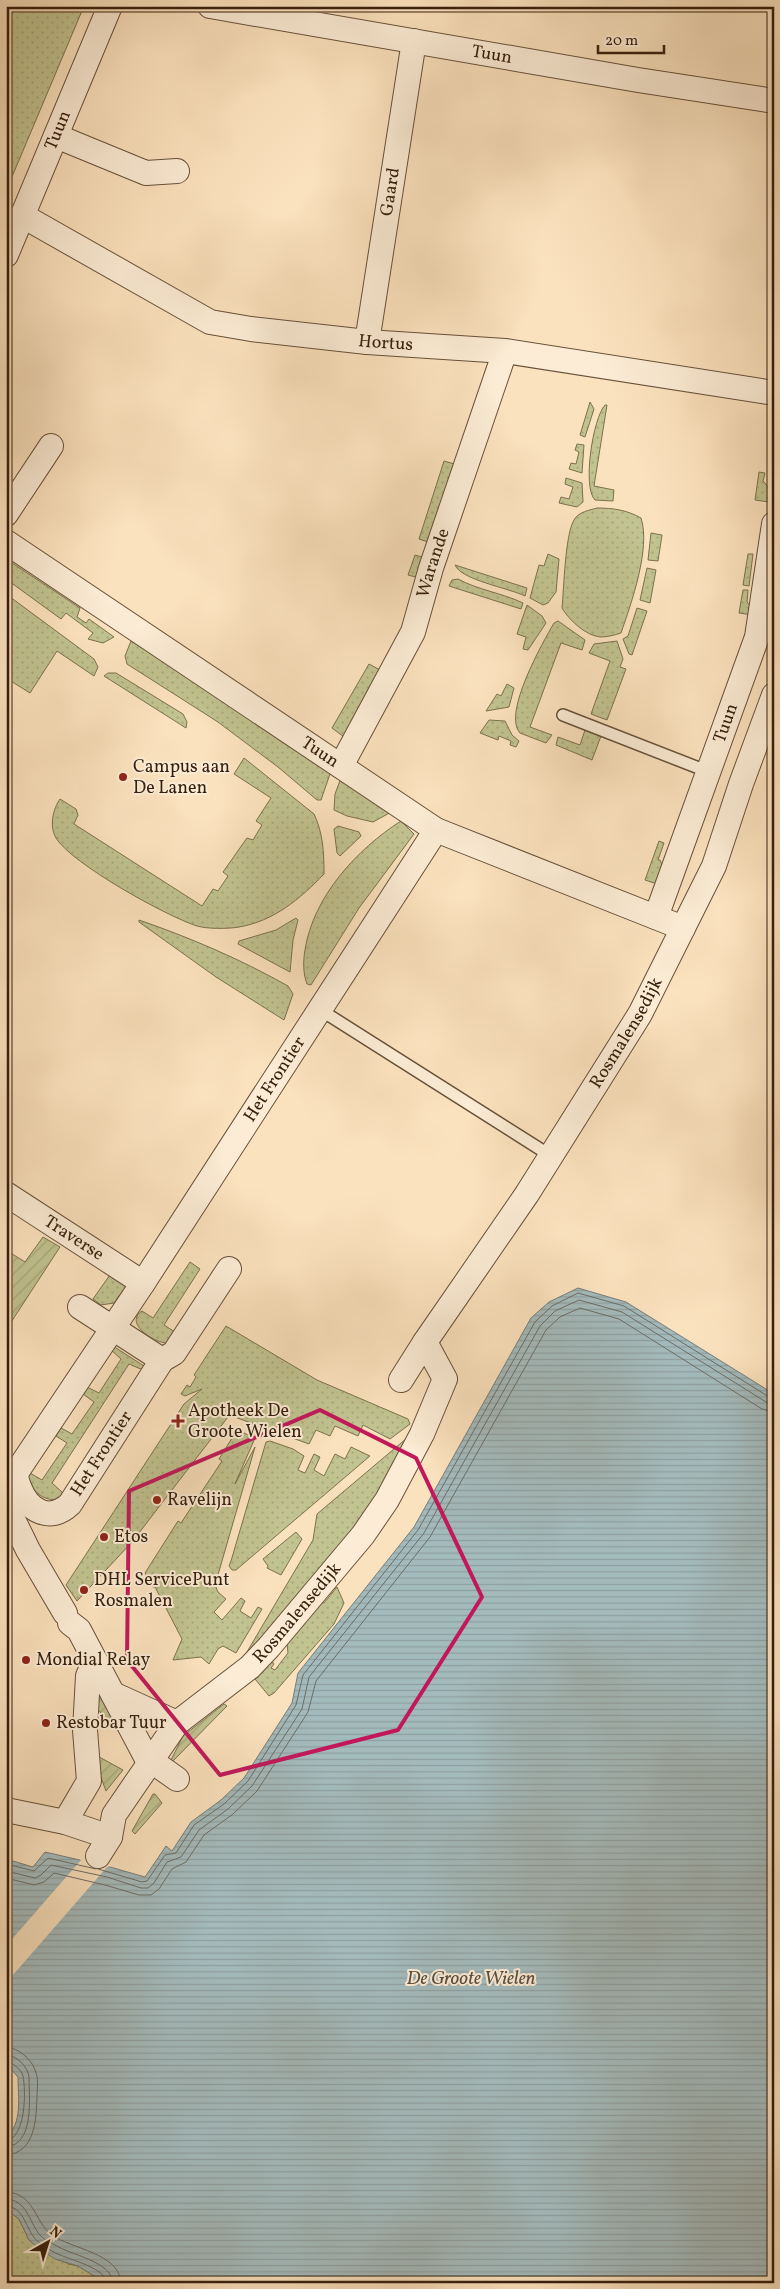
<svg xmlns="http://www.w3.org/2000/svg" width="780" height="2289" viewBox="0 0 780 2289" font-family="Vollkorn,serif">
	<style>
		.grass { fill: url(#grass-dots); stroke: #7c714e }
		.garden { fill: url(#garden-furrows); stroke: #7c714e }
		.water { fill: url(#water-rules); stroke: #787d77 }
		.pier { fill: #fbe2be }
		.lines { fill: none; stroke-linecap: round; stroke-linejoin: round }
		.shore { stroke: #6d6d65; stroke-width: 1 }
		.lane-casing { stroke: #675039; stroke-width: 14 }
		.street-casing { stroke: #675039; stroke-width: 26 }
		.lane { stroke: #fcecd5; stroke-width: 11 }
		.street { stroke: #fcecd5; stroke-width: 24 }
		.marked { fill: none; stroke: #c2185b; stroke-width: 4; stroke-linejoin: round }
		.poi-dot { fill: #8f2418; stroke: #fcecd5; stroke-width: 2 }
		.labels { text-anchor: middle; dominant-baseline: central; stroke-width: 4; stroke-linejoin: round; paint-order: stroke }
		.street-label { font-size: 18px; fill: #361f0d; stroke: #fcecd5 }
		.poi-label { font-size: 18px; fill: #361f0d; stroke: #fcecd5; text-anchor: start }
		.water-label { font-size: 19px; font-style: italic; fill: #574e42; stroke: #fcecd5 }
	</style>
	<defs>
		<pattern id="grass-dots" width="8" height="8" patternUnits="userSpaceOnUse" patternTransform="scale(1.25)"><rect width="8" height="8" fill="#c1c390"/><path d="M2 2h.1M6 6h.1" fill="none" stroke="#a6a77b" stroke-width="1.8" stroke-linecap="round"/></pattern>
		<pattern id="garden-furrows" width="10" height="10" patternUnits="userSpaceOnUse" patternTransform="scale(1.25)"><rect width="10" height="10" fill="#c1c390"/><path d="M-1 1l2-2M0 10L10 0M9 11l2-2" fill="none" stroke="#a6a77b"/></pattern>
		<pattern id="water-rules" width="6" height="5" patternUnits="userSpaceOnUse" patternTransform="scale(1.25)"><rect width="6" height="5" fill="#a4bbbd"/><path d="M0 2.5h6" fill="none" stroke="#8ea0a1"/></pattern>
	</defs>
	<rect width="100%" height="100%" fill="#fbe2be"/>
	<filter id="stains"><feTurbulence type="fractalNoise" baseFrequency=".004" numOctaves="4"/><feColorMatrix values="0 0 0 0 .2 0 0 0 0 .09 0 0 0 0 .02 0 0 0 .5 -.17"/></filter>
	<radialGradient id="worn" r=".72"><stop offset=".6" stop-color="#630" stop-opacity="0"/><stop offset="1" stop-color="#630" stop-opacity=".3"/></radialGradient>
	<path class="grass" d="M6 6H84L6 191Z
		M590 402 594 409 585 437 580 435Z
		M605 405H607L594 486 614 490 613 501 595 500C582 487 593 418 605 405Z
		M577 444 584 445 582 473 569 469 571 463 576 464 579 452 575 450Z
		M444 461 458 465 434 544 419 539Z
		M759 472 765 473 763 481 771 490 769 502 755 500Z
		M566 478 582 483 583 502 577 507 559 503 561 497 569 499 573 487 565 484Z
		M597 508C613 508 627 510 641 518 651 548 631 604 621 633 615 635 607 637 601 637 586 636 569 620 562 608 564 588 565 535 574 520 578 512 590 510 597 508Z
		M651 533 662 535 658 561 648 560Z
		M548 554 559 559 556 592 548 603 543 605 530 598 539 565 544 566Z
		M748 554H753L749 586 743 585Z
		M415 555 429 559 423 579 408 575Z
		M6 559 80 608 77 617 86 623 89 619 114 637 103 643 88 639 93 633 66 613 61 619 6 579Z
		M455 565 527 588 525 596C509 588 461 580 455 565Z
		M647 568 656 570 650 603 640 600Z
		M458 579C478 590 502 593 523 603L521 609 449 586 452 580Z
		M743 590H748L747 602 754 610 753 615 739 613Z
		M6 594 94 659 98 667 94 676 57 651 30 693 6 678Z
		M527 605 542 616 546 623 528 650 523 649 526 637 517 634Z
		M637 608 647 611 632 655 629 654 623 639 628 636Z
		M558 621 585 640 582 650 561 643 530 727 552 735 546 743 520 733C502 714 543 642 554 623Z
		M131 641 220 696 331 771 321 800H317L278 767 218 722 127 664 125 656Z
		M617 641 623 659 620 667 626 669 607 720 591 714 610 661 589 653 594 644Z
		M369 664 382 671 344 737 332 728Z
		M108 673H116L183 714 187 722 186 728 104 676Z
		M507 684 514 688 509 707 486 711 497 694 501 696Z
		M489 720 505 721 512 735 519 741 516 747 510 745 511 741 499 736 498 740 480 733Z
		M585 730 601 736 592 760 556 745 558 737 580 745Z
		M244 758 314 814C323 833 324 852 324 874 300 899 274 921 239 927 227 929 208 929 197 926 166 916 72 864 56 838 49 826 53 809 60 799L76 809 78 815 74 824 202 906 213 889 218 891 228 876 223 872 247 838 253 840 262 825 256 821 271 798 234 774Z
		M341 778 393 811 373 822 347 816 334 810 335 794Z
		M401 821 414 834 359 908 311 985 307 984C303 974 303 961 305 950 313 897 357 849 401 821Z
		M338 826 359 832 361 836 340 856 337 853 334 829Z
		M659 841 664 843 658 860H660L664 870 657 884 645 880Z
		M296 918 298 920 293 940 290 972 238 944 239 941 276 930Z
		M139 920C191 938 240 959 288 986L293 994 284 1020 216 977 139 922Z
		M190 1262 200 1269 164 1325 175 1332 168 1343C155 1344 123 1323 142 1311L153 1318Z
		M112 1272 129 1282 114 1303 101 1305 93 1299Z
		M226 1326 317 1380 408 1419 410 1424 390 1439 363 1425 358 1436 335 1426 330 1436 316 1430 309 1444 232 1416 228 1417 132 1542 77 1601 66 1585 184 1404 202 1389 185 1396 181 1394 187 1385 190 1387 196 1377 194 1375Z
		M113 1346 144 1366 143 1370 129 1364 52 1483 63 1493C52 1509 33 1492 26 1479L30 1473 42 1480 67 1443 56 1436 61 1428 72 1434 94 1402 83 1394 87 1387 99 1393 121 1359 110 1349Z
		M237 1430 255 1438 235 1484 255 1447 215 1585 218 1592 226 1599 214 1612 222 1620 241 1598 245 1601 240 1611 251 1618 258 1607 262 1609 236 1653 223 1646 218 1649 209 1664 201 1657 173 1660 182 1639 155 1587H153L145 1573 178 1521 181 1523 222 1461 219 1459Z
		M407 1438 362 1526 244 1657 313 1540 317 1514Z
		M270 1441 293 1449 304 1456 298 1470 305 1473 314 1454 320 1457 314 1470 324 1476 335 1454 345 1459 351 1447 370 1456 236 1570H232L229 1566 231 1561 266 1442Z
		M296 1532 302 1539 281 1575 267 1568 268 1566 263 1559Z
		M337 1587 344 1603 334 1624 274 1693 269 1696 255 1679 258 1677 257 1675 272 1661 274 1664 271 1668 275 1670 288 1653 287 1643 322 1602 324 1603Z
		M6 2209 19 2219 29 2240 68 2264 78 2266 105 2283H15L6 2277Z"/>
	<path class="garden" d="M43 1237 60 1247 6 1330V1250L25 1262Z
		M96 1679 127 1740 95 1707Z
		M224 1704 227 1706 171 1763 170 1762 183 1736Z
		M92 1753 123 1770 106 1791Z
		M153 1794H155L162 1803 135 1834 132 1831Z"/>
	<path class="water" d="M578 1288 626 1302 774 1394V2283H105L78 2266 55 2259 40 2249 29 2240 19 2219 6 2209V2137C23 2124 18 2096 18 2077L6 2064V1859L33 1867 45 1852 110 1867 145 1877 166 1846 172 1851 191 1822 221 1800 244 1778 292 1703 298 1673 414 1527 531 1318 549 1302Z"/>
	<path class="pier" d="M78 1858 111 1864V1866L107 1867 6 1983V1946L81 1860Z"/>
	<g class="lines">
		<path class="shore" d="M6 1864 34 1871 48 1858 96 1869
			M98 1869 142 1882 147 1881 165 1855 176 1853 194 1825 224 1804 248 1781 296 1705 303 1675 418 1530 535 1322 552 1306 578 1293 624 1306 769 1397 774 1398
			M6 1871 35 1878 41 1875 51 1865 107 1877 141 1888H148L154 1883 167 1862 181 1857 199 1830 228 1809 252 1786 302 1709 309 1677 424 1533 540 1326 555 1311 579 1300 622 1312 766 1402 774 1404
			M6 1878 34 1885 44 1882 54 1873 105 1885 139 1895H151L159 1889 172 1869 186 1862 204 1835 233 1814 257 1791 308 1712 316 1681 430 1537 546 1330 560 1317 580 1308 619 1319 762 1409 774 1412
			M6 2047C18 2048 31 2058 35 2070 39 2078 37 2088 37 2097 36 2118 36 2153 6 2155
			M6 2055C17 2055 28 2067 29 2077 29 2097 35 2145 6 2147
			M6 2061C12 2062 22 2070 23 2076 26 2091 26 2138 6 2141
			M6 2192C35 2193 34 2222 52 2235 71 2249 120 2253 121 2283
			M6 2199C27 2200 29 2221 39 2234 43 2239 49 2242 55 2245 70 2255 112 2261 113 2283
			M6 2206C23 2207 25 2225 33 2236 38 2243 45 2247 52 2251 64 2259 105 2266 107 2283"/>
		<defs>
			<path id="lane" d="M563 715 709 772
				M319 1009 551 1156"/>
			<g id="street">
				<path id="s1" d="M210 6 638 80 774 101"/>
				<path d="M56 136 146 173 177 171"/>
				<path id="s2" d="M23 216 210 322 251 329 367 342 505 351 774 393"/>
				<path id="s3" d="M6 255 110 6"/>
				<path id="s4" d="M367 342 414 41"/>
				<path d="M6 514 51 446"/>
				<path id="s5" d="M6 542 436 830 683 928"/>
				<path id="s6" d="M341 766 413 632 431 568 505 351"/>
				<path id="s7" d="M656 917 757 637 774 524"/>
				<path id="s8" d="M6 1194 143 1283"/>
				<path id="s9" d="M229 1269 174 1353 162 1360 70 1504C50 1523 29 1511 20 1489 17 1482 15 1477 18 1470L143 1283 436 830"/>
				<path d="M80 1307 162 1360"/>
				<path id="s10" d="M401 1380 425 1342 527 1194 640 1014 714 866 741 784 774 695"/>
				<path d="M6 1505 28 1550 65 1613"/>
				<path d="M70 1623 79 1630 146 1757 177 1779"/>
				<path d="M113 1694 177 1723"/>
				<path d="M6 1810 65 1822 110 1837"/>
				<path d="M65 1822 89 1781 85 1730 88 1676 95 1660"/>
				<path id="s11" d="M98 1856 110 1837 114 1815 177 1723 250 1667 269 1647 363 1535 387 1500 422 1434 445 1379 425 1342"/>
			</g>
		</defs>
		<use href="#lane" class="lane-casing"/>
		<use href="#street" class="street-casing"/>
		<use href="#lane" class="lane"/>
		<use href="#street" class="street"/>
	</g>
	<path class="marked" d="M320 1410 416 1458 482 1597 398 1730 220 1775 127 1660 129 1491Z"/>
	<g class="poi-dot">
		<circle cx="123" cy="777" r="5"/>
		<path d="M175.5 1413.5h5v5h5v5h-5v5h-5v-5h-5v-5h5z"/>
		<circle cx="157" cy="1500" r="5"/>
		<circle cx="104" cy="1537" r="5"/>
		<circle cx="84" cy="1590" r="5"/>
		<circle cx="26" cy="1660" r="5"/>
		<circle cx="46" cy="1723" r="5"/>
	</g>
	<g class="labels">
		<g class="street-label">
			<text stroke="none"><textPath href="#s1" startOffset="286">Tuun</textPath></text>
			<text stroke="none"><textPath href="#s3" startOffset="135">Tuun</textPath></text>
			<text stroke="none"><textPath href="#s4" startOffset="152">Gaard</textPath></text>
			<text stroke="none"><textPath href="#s2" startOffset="392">Hortus</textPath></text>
			<text stroke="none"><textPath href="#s6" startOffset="224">Warande</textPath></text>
			<text stroke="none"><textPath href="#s7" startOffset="206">Tuun</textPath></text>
			<text stroke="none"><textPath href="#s5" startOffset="378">Tuun</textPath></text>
			<text stroke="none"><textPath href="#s10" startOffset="414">Rosmalensedijk</textPath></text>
			<text stroke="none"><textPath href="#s9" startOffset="836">Het Frontier</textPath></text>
			<text stroke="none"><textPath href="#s8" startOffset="81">Traverse</textPath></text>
			<text transform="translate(102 1454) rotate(-57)">Het Frontier</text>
			<text stroke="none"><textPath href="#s11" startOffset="320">Rosmalensedijk</textPath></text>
		</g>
		<g class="poi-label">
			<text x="133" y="767">Campus aan<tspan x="133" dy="21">De Lanen</tspan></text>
			<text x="188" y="1411">Apotheek De<tspan x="188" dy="21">Groote Wielen</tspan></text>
			<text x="167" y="1500">Ravelijn</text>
			<text x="114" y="1537">Etos</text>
			<text x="94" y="1580">DHL ServicePunt<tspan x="94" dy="21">Rosmalen</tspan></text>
			<text x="36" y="1660">Mondial Relay</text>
			<text x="56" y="1723">Restobar Tuur</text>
		</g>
		<g class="water-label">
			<text x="471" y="1979">De Groote Wielen</text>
		</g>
	</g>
	<rect width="780" height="2289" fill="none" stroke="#fbe2be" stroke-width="25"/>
	<rect x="8" y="8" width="765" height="2274" fill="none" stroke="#361f0d" stroke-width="2.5"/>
	<rect x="12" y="12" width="755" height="2264" fill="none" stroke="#361f0d"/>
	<g transform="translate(48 2242) rotate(39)" stroke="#fcecd5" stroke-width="4" paint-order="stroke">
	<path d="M0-4L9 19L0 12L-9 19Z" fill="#361f0d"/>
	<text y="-8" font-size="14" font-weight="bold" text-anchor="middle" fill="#361f0d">N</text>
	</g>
	<path d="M598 45v8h66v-8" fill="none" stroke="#361f0d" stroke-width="2.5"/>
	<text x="605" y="45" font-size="15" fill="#361f0d" stroke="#fcecd5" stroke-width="4" paint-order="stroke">20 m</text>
	<rect width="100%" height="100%" filter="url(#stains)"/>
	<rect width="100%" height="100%" fill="url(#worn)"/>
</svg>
